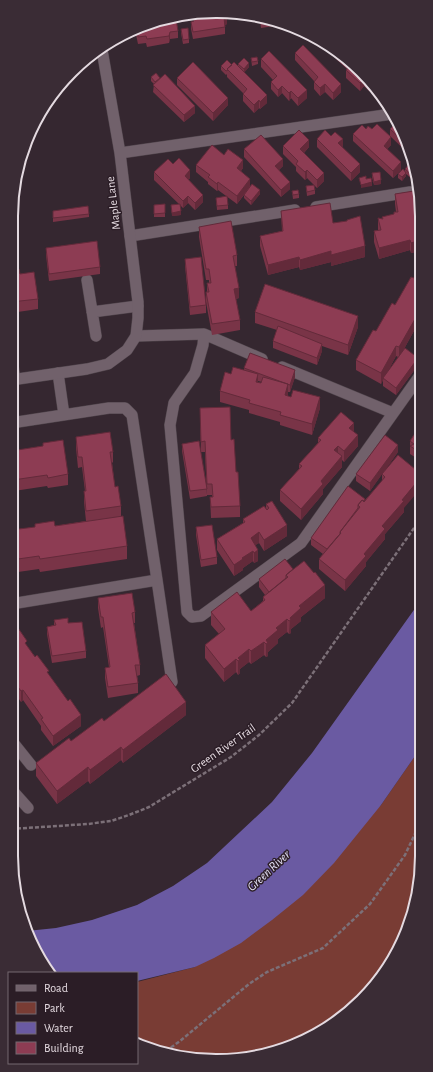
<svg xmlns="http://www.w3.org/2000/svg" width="433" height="1072" viewBox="0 0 433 1072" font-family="'Alegreya Sans',sans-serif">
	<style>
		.green { fill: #793c34 }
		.water { fill: #6a5aa2 }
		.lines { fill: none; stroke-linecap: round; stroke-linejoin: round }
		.service-casing { stroke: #50454c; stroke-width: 12 }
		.minor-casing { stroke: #50454c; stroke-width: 12 }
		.path { stroke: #7c7078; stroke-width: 2.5; stroke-dasharray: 4 2; stroke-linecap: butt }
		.service { stroke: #71616b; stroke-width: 11 }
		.minor { stroke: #71616b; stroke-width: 11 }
		.wall { fill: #793447; fill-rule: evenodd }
		.shaded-wall { fill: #632a3a }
		.building { fill: #8d3c53; stroke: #632a3a }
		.labels { text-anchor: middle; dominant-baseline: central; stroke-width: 3; stroke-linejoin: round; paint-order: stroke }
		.street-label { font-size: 12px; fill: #e4dae0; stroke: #2b1d26 }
		.water-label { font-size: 13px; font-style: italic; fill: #e0ddf2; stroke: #2b1d26 }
		.rim { fill: none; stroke: #e4dae0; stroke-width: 2 }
	</style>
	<rect width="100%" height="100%" fill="#352730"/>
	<path class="green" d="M422 746V855L411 921 380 980 330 1026 257 1057 189 1059 137 1041V982L195 967 381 805Z"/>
	<path class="water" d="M421 600 422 746 381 805 334 863 303 895 272 920 241 943 214 958 195 967 137 981V973H52L27 931 56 928 92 920 137 905 173 886 207 863 272 802 312 753Z"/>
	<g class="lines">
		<defs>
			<path id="service" d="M316 207 410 192
				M130 236 295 210
				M87 280 96 336
				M92 312 138 306
				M204 334 262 359
				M136 336 204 334 203 345 195 373 174 403 170 425 187 612 192 617 201 616 301 543 421 374
				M11 354 15 380
				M282 367 393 413
				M58 373 64 415
				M11 423 109 408H125L132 415 157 580
				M11 604 157 580 172 682
				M11 740 31 765"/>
			<path id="minor" d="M120 153 392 114
				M11 380 87 369 108 364 127 350 136 336 138 318V302L120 153 102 50
				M11 789 28 808"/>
		</defs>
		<use href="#service" class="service-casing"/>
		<use href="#minor" class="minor-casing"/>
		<path class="path" d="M11 829 88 824 111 821 129 815 149 807 231 757 259 735 292 703 421 518
			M166 1051 180 1041 249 984 267 972 323 948 370 904 405 855 422 819"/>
		<use href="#service" class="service"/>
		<use href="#minor" class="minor"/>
	</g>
	<path class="wall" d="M203 11 227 24 225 25V34L193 39 191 29V22L194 21 193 14Z
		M255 18 282 22 287 24 261 28 260 20 256 21Z
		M176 19 178 31V38L170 39 169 43 147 47 146 43 138 44 135 30Z
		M181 29 189 39V43L183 44 181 33Z
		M330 45 371 81 374 86 369 91 364 86 360 91 346 78V70L347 69 336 59V54L333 55 330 48Z
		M295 53 341 92 333 100 325 92 320 96 314 89V81L295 60Z
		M251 58 258 61V64L252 66Z
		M261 59 307 98 298 106 291 98 289 101 282 93 278 97 271 89V82L273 80 261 67Z
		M238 64 249 67 244 72 267 103 260 109 259 108 254 113 243 101V93L227 77V74L226 75 221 70V66L232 65 238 67Z
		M151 77 160 78 195 113 184 122 153 92 154 84 151 81Z
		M177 78 228 105 213 121 177 85Z
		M366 129 391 145 387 149 401 170 393 178 353 141V134Z
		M390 129 406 138 411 156 390 136Z
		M331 136 343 146 342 147 360 172 351 181 317 147V139Z
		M283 146 309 147 304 153 324 181 317 188 307 178 305 180 296 171V167L283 154Z
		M244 149 283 166 279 170 290 189 281 197 244 157Z
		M224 155 243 168 241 171 250 186 260 194 251 205 244 198V195L237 204 218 190 217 191 208 184V182L196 172V165Z
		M173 164 190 178 188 180 203 202 195 210 188 203 183 208 180 205 181 215 172 216 171 205 179 204 154 180V172Z
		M414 166 413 180 406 174V176L402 181 398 178V174L405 171V169Z
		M372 173 381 184 374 185 372 177Z
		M306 186 315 190V194L307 196Z
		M420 190V251L411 253 410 250 379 259 374 242V231L378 230V218L382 219V217L394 214V212H396L395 204V194Z
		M292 191 299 194V198L293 199Z
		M216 198 228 205V209L217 210Z
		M165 204V217H154V205Z
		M53 211 89 214V217L53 222Z
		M281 211 333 223 347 221V220L365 257 331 266V262L300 270 299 267 268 275 260 246V236L282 231Z
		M199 227 237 255V266H235L239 298 236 299 240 320V330L212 335 206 302V292H207V283H209V280H206L199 237Z
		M46 248 100 267V274L49 281 46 255Z
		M185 259 206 305V313L190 315 185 266Z
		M420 267 419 331 415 329 404 349 418 365 396 395 383 386V380L381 384 356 370V360L414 278ZM396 356 398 357 386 375Z
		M11 270 20 274 38 299V309L11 313Z
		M255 312 358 327 348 355 322 346V351L317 365 273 348V341L277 330 255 323Z
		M244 368 295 377 290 392H288V396L320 408 312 435 280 425V422L249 413V410L220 402V391L231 374 244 370ZM258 381 262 382 261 383 258 382Z
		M421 385V399L418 396V389Z
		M200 408 231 440 240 506V517L211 518 210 497H212V495H207L205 452H201Z
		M421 424V461L410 454V441Z
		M354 432 358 446 344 462 342 460V467L323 489V494L301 520 280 501V490L299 469V464L318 443V438Z
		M76 437 113 452V462L112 463 115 487 121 506V517L127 546V559L40 572 39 569 11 573V530L35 527V524L55 526 86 521 84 502V491H85L82 467 78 468 76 448Z
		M43 443 68 474V485L48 488 47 486 14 491V493L11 494V451L43 446Z
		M182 444 207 489V496L190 499 182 451Z
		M398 452 385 470 404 508V512L385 534V539L366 562V566L345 591 319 569V559L323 554 311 545V538L365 500 382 481V474L370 491 356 481V474Z
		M266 504 287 536 264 551 259 543 255 545 258 561 254 563 253 561 243 568V570L234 576 217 550V539L243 523V519L266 509Z
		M196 527 217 557V564L201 567 196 535Z
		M293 569 325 598 301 617V621L291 629V633L289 634 287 632 278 639V643L268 652V656L266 657 264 655 251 664 249 662 240 669V673L238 675 236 672 224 682 205 658V645L219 634 211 625V612L251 611 263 601V597L265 595 259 587V579Z
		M98 598 135 612V623H134L140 665V675L137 676 138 683V693L108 698 105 678V668L109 667 103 627 101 628 98 608Z
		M54 620 68 623 86 651V658L52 663 47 634V627L54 625Z
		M11 629 27 646 49 675 81 726 53 746 41 730V726L23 700 21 702 11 688Z
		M186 715 123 763 121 760 90 784 88 781 57 804 36 776V763L104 721Z"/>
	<path class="shaded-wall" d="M227 16V24L224 26V18Z
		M170 32V39L169 43V36Z
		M336 50 339 53 336 51V54L333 55V51Z
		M249 63V67L244 73V69Z
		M364 79V86L360 91V83Z
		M371 82 374 86 369 91V84Z
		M325 84V92L320 96V88Z
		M341 84V92L333 100V93Z
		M282 86V93L278 97V90Z
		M307 90V98L298 106V98Z
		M291 91V98L289 101V93Z
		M267 95V103L260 109V102Z
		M228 98V105L213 121V113Z
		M259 100V108L254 113V105Z
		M195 106V113L184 122V115Z
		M391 137V145L384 153V146Z
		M343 139V146L338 151V143Z
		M309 140V147L300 157V149Z
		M283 159V166L275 173V166Z
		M243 160V168L237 176V168Z
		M401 162V170L393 178V171Z
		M360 164V172L351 181V173Z
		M190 170V178L185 183V176Z
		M307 170V178L305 180V172Z
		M324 173V181L317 188V180Z
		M406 173V176L402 181V177Z
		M416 173 417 176 413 180V176Z
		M250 179V186L237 204V196Z
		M381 180V184L374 185V182Z
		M218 182V190L217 191V184Z
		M290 182V189L281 197V190Z
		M372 182V186L361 188V185Z
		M260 190V194L251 205V201Z
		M203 195V202L195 210V203Z
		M188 196V203L183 208V201Z
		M181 211V215L172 216V213Z
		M410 240V250L379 259V248Z
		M420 240V251L411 253V243Z
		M365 246V257L331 266V255Z
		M331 251V262L300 270V260Z
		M299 257V267L268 275V265Z
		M239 288V298L234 299V289Z
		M358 316V327L348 355V345Z
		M421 317V328L419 331V321Z
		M415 319V329L399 358V347Z
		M322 344V351L317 365V358Z
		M396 346V356L381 384V373Z
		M418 358V365L396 395V388Z
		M295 370V377L290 392V385Z
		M258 374V384L256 382Z
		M288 384V395L285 405V395Z
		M320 397V408L312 435V424Z
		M354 423V433L349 428Z
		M358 435V446L344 462V451Z
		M398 445V452L370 491V483Z
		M338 446V456L334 450Z
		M342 456V467L323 489V494L301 520V509L321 481Z
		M421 477V488L404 508V512L385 534V539L366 562V566L345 591V580L382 526 402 500Z
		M287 525V536L264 551V540Z
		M259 532V543L251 548V538Z
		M258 550V561L254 563V553Z
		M253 551V561L243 568V570L234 576V565L242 558Z
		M325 585V598L301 617V621L291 629V633L289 634 290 618 299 606Z
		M287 619V632L278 639V643L268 652V656L266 657V640L276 628Z
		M264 642V655L251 664V651Z
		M249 649V662L240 669V673L238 675V658Z
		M236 659V672L224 682V669Z
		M23 690V700L21 702V691Z
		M186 702V715L123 763V750Z
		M81 715V726L53 746V736Z
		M121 747V760L90 784V770Z
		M88 767V781L57 804V791Z"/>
	<path class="building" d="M203 11 227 15V16L224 18 225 27 193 32 191 22 194 21V19H195L194 14Z
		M176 19 178 31 170 32 169 36 147 39 146 36 138 37 137 29Z
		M188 28 189 39 183 40 181 29Z
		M303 45 341 84 333 93 325 84 320 88 314 82 318 77 295 53Z
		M331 46 336 50 333 51Z
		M269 51 307 90 298 98 291 91 289 93 282 86 278 90 271 82 277 76 261 59Z
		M336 51H337L371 82 369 84 364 79 360 83 346 70 351 66Z
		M257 57 258 61 252 62 251 58Z
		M244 58 249 63 244 69 238 64Z
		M227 60 232 65 227 69 228 70 226 71 221 66Z
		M193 62 228 98 213 113 177 78Z
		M234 62 267 95 260 102 259 100 254 105 243 94 247 89 227 69Z
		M156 73 160 78 155 82 151 77Z
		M165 74 195 106 184 115 153 85Z
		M397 122 406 138 408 146 390 129Z
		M377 124 391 137 384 146 401 162 393 171 353 134 362 125 366 129 368 126 372 129Z
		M299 130 309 140 300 149 324 173 317 180 307 170 305 172 296 164 298 161 283 146Z
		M325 130 331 136 335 132 343 139 338 143 360 164 351 173 317 139Z
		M261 135 283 159 275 166 290 182 281 190 244 149Z
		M212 145 224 155 228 149 243 160 237 168 250 179 237 196 218 182 217 184 208 177 210 175 196 165Z
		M179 158 190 170 185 176 203 195 195 203 188 196 183 201 154 172 168 159 173 164Z
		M410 163 414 166 416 173 413 176 405 169Z
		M403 169 406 173 402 177 398 174Z
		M380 172 381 180 374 182 372 173Z
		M366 176V179L371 178 372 182 361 185 359 178Z
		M252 184 260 190 251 201 244 195Z
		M314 185 315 190 307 192 306 186Z
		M298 190 299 194 293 195 292 191Z
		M420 190V240L411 243 410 240 379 248 374 231 381 230 378 218 383 219 382 217 394 214V212H398L395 194Z
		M227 196 228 205 217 206 216 198Z
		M330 203 333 223 347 221V220L360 216 365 246 331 255V251L300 260 299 257 268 265 260 236 283 231 281 211Z
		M165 204V213L154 214V205Z
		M180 204 181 211 172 213 171 205Z
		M88 206 89 214 53 218V211Z
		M231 221 237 255 233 256 239 288 234 289 240 320 212 324 206 292H209L207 283H211L209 269H206L199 227Z
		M97 241 100 267 49 274 46 248Z
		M201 257 206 305 190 307 185 259Z
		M420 267 421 317 419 321 415 319 399 347 396 346 381 373 356 360 373 330 376 331 392 303 395 305 411 277 414 278Z
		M19 269 20 274 34 272 38 299 11 302V270Z
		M265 284 358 316 348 345 255 312Z
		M278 326 322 344 317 358 273 341Z
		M405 348 418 358 396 388 383 378Z
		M250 353 295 370 290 385 244 368Z
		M233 367 258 374 256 382 261 383 263 377 288 384 285 395 291 397 293 390 320 397 312 424 280 415 281 412 249 403 250 400 220 391 225 372 231 374Z
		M421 385V391L418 389Z
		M230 407 231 440 234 439 236 472H238L240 506 211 507 210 497H213L212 484H207L205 441 201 442 200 408Z
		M341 412 354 423 349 428 358 435 344 451 338 446 334 450 342 456 321 481 323 484 301 509 280 490 302 466 299 464 321 440 318 438Z
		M421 424V453L410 446 414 444 410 441Z
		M110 432 113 452H110L115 487 118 486 121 506 86 511 84 491H86L82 457H78L76 437Z
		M385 435 398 445 370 483 356 474Z
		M63 440 68 474 48 478 47 475 13 480 14 483H11V451L43 446V443Z
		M199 441 207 489 190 491 182 444Z
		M398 455 421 474V477L402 500 404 501 382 526 385 529 364 554 366 556 345 580 319 559 341 533 340 532 360 507 358 505 362 500 364 502 385 477 382 474Z
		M348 486 365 499 364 501 362 500 358 505V508L340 532V534L338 536 327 549 311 538Z
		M272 501 287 525 264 540 259 532 251 538 258 550 254 553 253 551 242 558 243 559 234 565 217 539 245 522 243 519 264 506 267 510 269 508 266 504Z
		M123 516 127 546 40 559 39 556 11 560V530L35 527V524L54 521 55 526Z
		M212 525 217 557 201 560 196 527Z
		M285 559 293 569 286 575V578L269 592 259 579Z
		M304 561 314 573 315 572 325 585 299 606 301 608 290 618 291 620 289 621 287 619 276 628 278 630 266 640 268 643 266 644 264 642 251 651 249 649 238 658 240 660 238 661 236 659 224 669 205 645 225 629 211 612 237 592 251 611 265 600 263 597 288 577 286 575Z
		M132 593 135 612 132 613 140 665H135L138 683 108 687 105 668 110 667 103 617H101L98 598Z
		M68 618V623L82 622 86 651 52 656 47 627 56 625 54 620Z
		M16 625 27 641 25 643 35 657 37 655 49 671 47 672 68 701 70 699 81 715 53 736 41 719 43 718 23 690 21 691 11 678V629Z
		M166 674 186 702 123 750 121 747 90 770 88 767 57 791 36 763 69 738 71 741 102 718 104 721Z"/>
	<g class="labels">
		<g class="street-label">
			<text transform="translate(113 203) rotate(-97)">Maple Lane</text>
			<text transform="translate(223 748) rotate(-35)">Green River Trail</text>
		</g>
		<g class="water-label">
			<text transform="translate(269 871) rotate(-43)">Green River</text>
		</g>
	</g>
	<path d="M0 0H433V1072H0ZM216 18H217A198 198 0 0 1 415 216V856A198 198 0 0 1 217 1054H216A198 198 0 0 1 18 856V216A198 198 0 0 1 216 18Z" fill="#3a2c35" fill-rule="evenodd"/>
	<path class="rim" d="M216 18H217A198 198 0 0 1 415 216V856A198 198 0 0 1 217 1054H216A198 198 0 0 1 18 856V216A198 198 0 0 1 216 18Z"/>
	<rect x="8" y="972" width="130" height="92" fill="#2b1d26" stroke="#756970"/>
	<rect x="16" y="985" width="20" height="6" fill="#71616b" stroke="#756970"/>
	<text x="44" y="992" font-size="12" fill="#e4dae0">Road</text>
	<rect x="16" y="1002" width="20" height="12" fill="#793c34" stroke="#756970"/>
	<text x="44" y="1012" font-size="12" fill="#e4dae0">Park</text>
	<rect x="16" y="1022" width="20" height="12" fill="#6a5aa2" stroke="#756970"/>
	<text x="44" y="1032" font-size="12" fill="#e4dae0">Water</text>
	<rect x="16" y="1042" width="20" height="12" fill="#8d3c53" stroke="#756970"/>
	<text x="44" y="1052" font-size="12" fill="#e4dae0">Building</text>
</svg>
